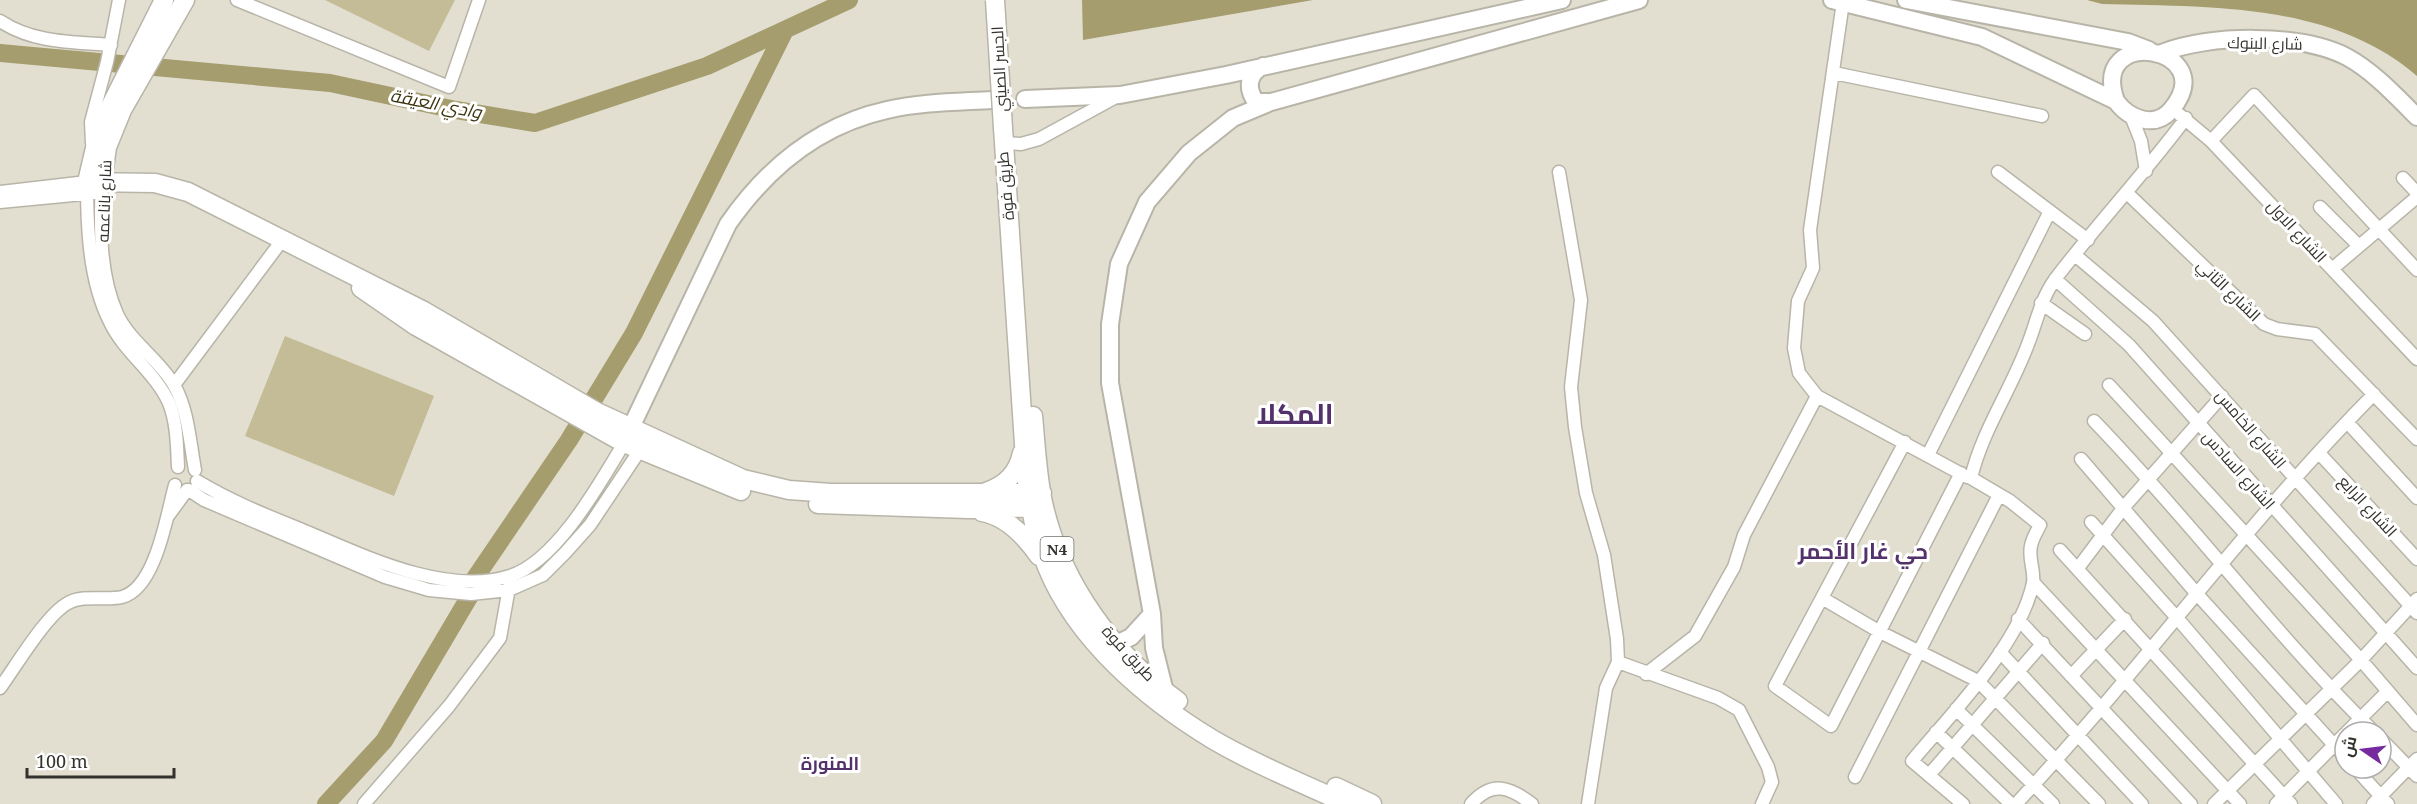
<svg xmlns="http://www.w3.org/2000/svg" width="2417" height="804" viewBox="0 0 2417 804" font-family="'Noto Serif',Cairo,serif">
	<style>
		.green { fill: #c4bc96 }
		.water { fill: #a69d6f }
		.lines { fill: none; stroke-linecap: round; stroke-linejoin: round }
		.river { stroke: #a69d6f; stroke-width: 18 }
		.minor-casing { stroke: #b8b5a8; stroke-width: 15 }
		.major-casing { stroke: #b8b5a8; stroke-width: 20 }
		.highway-casing { stroke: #b8b5a8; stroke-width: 21 }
		.minor { stroke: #fff; stroke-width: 12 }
		.major { stroke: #fff; stroke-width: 16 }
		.highway { stroke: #fff; stroke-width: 18 }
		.highway-bridge-casing { stroke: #b8b5a8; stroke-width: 21; stroke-linecap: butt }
		.highway-bridge { stroke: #fff; stroke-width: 18 }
		.labels { text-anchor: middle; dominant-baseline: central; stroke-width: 6; stroke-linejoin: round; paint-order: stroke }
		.shield { fill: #fff; stroke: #70706b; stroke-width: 1.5 }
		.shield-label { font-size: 15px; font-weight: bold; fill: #33322c }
		.street-label { font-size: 16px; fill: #33322c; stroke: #fff }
		.water-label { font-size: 18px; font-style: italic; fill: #3a330c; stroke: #fff }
		.neighbourhood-label { font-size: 18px; font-weight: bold; fill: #53316a; stroke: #fff }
		.district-label { font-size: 22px; font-weight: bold; fill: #53316a; stroke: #fff }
		.town-label { font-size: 28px; font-weight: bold; fill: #53316a; stroke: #fff }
	</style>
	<rect width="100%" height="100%" fill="#e2dfd1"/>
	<path class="green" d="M325 0H455L429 51Z
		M285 336 434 396 394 496 245 436Z"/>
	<path class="water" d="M1082 0H1313L1083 40Z
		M2087 0H2417V76C2331 2 2209 7 2102 4Z"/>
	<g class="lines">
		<path class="river" d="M0 53 330 83 456 110 535 123 707 66 849 0
			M326 804 384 741 471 594 473 581 569 440 634 333 785 30"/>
		<defs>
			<path id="minor" d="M237 0 449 87 479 0
				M1843 2 1810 230 1813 268 1798 301 1794 348 1799 373 1817 396 1967 477
				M0 21C33 43 72 42 111 45
				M1834 73 2042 116
				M2180 115 2211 141 2417 359
				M2131 116 2141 141 2146 171
				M2211 141 2254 95 2417 270
				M92 143 91 122 107 62 119 0
				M1002 143 1021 144 1039 139 1116 97
				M1559 172 1581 300 1571 387 1575 427 1586 493 1604 555 1617 639 1618 662 1606 688 1588 804
				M1998 172 2088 240
				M2403 178 2417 193
				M102 182C100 226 99 273 117 314 130 342 159 359 174 385 188 409 190 443 195 470
				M0 192 87 182C87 227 89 281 110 322 124 352 156 373 169 403 177 423 177 446 178 467
				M2127 193 2264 324 2277 329 2315 334 2417 439
				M0 202 94 193
				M2320 207 2359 246
				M2075 255 2153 321 2417 613
				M2332 269 2417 197
				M2055 279 2129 345 2417 668
				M2041 303 2085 334
				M174 385 283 239
				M2109 385 2361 660 2417 725
				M2094 421C2191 521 2274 634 2374 732
				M2347 422 2417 498
				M1905 442 1775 686 1831 726 1961 473
				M2319 453 2417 559
				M1928 455 2050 211
				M2081 459 2197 594 2345 757
				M197 481C230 501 265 515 300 529 360 554 445 597 510 576 557 561 600 483 624 443
				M189 490 204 500 385 577 429 590 471 594 509 590 543 575 565 553 590 525 644 444
				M168 516 187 490
				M2091 522 2178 619 2336 804
				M2060 550 2291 804
				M2078 568 2124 507 2222 396
				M2033 582 2240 804
				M1822 598 1880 632 1978 681 2099 804
				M2018 619 2191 804
				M2000 652 2142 804
				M1618 662 1718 698 1739 710 1768 767 1772 782 1762 804
				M1646 674 1695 636 1734 567 1744 535 1817 396
				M2071 676 2125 619
				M0 688C16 666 46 615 68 603 84 594 105 601 122 597 156 588 167 514 175 485
				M1956 709 2053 804
				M1936 732 2011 804
				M2347 732 2388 691
				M2381 739 2417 776
				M2355 768 2388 804
				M1929 775 2043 643
				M1855 777 1999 495
				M364 804 449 706 500 638 510 582
				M1471 804C1492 780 1510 787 1532 804
				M1963 804 1912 761C1952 713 2020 644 2033 583 2035 571 2028 558 2031 546 2032 539 2037 531 2040 525L2010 501 1971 478C1982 431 2011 390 2028 344 2037 321 2041 298 2056 278 2098 223 2145 173 2186 118
				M2016 804C2140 671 2246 523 2374 394
				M2214 804 2361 660 2417 599
				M2276 804 2345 734
				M2373 804 2417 759"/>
			<path id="major" d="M1832 0 1982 37 2116 101C2129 119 2155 129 2171 110 2224 47 2088 23 2116 101
				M1906 0 2128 42 2149 50
				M2162 53C2209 34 2301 33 2347 57 2373 71 2396 96 2417 117
				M1263 66C1248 74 1246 88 1256 102H1271
				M1025 99 1120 95 1226 75 1562 0
				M625 440 728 224C767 168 819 125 887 110 921 102 957 102 992 100
				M1106 649 1131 637 1152 614
				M1165 692 1154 648 1152 614 1110 383V324L1119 264 1147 202 1189 153 1233 118 1271 102 1639 0"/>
			<path id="highway" d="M164 0 100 127 87 182 155 183 188 192 424 311 597 412 743 479 789 490 831 493H1042
				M1003 128 1026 474C1030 505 1035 538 1047 567 1077 640 1146 699 1212 739 1254 764 1302 783 1347 804
				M102 182 107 147 122 110 185 0
				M361 288 416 326 624 443 741 491
				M1033 416C1036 446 1037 478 1044 507 1062 584 1114 655 1178 701
				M986 492C1006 485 1018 473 1022 453
				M818 504 968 509 1042 507
				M982 512C1006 516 1025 536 1039 556
				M1336 787 1372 804"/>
		</defs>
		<use href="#minor" class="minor-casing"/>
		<use href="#major" class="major-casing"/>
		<use href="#highway" class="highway-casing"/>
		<use href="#minor" class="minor"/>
		<use href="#major" class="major"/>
		<use href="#highway" class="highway"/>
		<defs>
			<path id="highway-bridge" d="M995 0 1003 128"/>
		</defs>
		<use href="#highway-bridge" class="highway-bridge-casing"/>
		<use href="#highway-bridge" class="highway-bridge"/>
	</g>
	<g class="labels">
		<rect class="shield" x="1040.5" y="537" width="33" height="24" rx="4.5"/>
		<g class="shield-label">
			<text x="1057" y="549">N4</text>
		</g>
		<g class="street-label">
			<text transform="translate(2265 43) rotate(1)">شارع البنوك</text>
			<text transform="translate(999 69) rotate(-93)">الجسر الصيني</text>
			<text transform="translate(1005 186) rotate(-95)">طريق فوة</text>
			<text transform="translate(104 201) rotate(-88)">شارع باناعمه</text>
			<text transform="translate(2297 231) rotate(47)">الشارع الاول</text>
			<text transform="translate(2229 290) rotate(44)">الشارع الثاني</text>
			<text transform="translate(2251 429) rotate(49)">الشارع الخامس</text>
			<text transform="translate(2239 470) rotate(48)">الشارع السادس</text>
			<text transform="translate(2368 506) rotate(47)">الشارع الرابع</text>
			<text transform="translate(1129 653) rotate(47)">طريق فوة</text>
		</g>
		<g class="water-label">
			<text transform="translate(436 103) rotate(11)">وادي العيقة</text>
		</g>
		<g class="neighbourhood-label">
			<text x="830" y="763">المنورة</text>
		</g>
		<g class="district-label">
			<text x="1863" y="550">حي غار الأحمر</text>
		</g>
		<g class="town-label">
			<text x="1295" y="413">المكلا</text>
		</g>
	</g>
	<g transform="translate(2363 750) rotate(284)"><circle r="28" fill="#ffffff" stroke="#adadab" stroke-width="1.5"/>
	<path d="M0-4.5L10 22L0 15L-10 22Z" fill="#752b9e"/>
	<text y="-9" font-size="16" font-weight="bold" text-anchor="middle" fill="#33322c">ش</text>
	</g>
	<path d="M27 768v9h147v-9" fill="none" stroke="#33322c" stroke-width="3"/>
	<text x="36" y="768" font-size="18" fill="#33322c" stroke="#ffffff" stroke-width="4.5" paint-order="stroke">100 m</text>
</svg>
